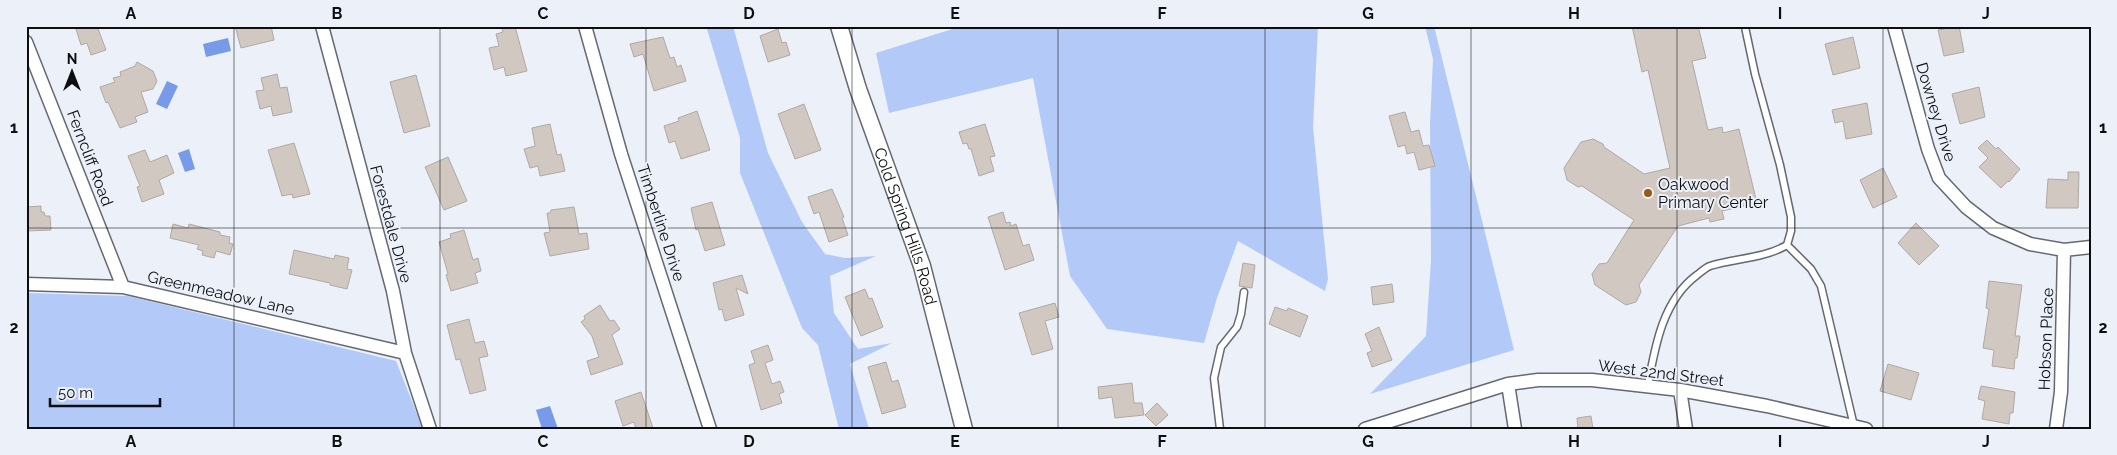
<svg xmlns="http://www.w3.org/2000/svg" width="2117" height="455" viewBox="0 0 2117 455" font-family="Raleway,sans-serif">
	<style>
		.green { fill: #b3caf8 }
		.water { fill: #779ae9 }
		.building { fill: #d0c8c1; stroke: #b0a9a3 }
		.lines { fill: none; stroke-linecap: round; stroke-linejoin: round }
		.lane-casing { stroke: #656970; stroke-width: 9 }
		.street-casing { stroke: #656970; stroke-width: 15 }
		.secondary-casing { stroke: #656970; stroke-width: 19 }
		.lane { stroke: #fff; stroke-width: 6 }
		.street { stroke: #fff; stroke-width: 12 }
		.secondary { stroke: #fff; stroke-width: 16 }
		.grid { fill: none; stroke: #0c0e10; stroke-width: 1; stroke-opacity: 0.55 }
		.poi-dot { fill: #955a18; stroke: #ecf0f9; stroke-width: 2 }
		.labels { text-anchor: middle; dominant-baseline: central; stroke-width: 4; stroke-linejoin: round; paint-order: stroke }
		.street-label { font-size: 16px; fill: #0c0e10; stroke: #ecf0f9 }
		.poi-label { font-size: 16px; fill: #0c0e10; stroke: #ecf0f9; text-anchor: start }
		.neatline { fill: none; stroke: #0c0e10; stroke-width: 2 }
		.grid-label { font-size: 16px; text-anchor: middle; font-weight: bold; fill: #0c0e10 }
	</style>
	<rect width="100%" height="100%" fill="#ecf0f9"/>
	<path class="green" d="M706 26H733L768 153 802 222 825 254 845 258 876 256 830 276 834 313 858 349 892 343 850 364 869 429H839L818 345 802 328 740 173V138Z
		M962 26H1318L1313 127 1328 279 1325 291 1238 241 1217 298 1204 343 1107 329 1070 276 1033 78 889 113 876 53Z
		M1425 26H1434L1514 350 1370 394 1426 336 1431 260 1430 124 1433 59Z
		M26 293 128 296 396 361 423 429H26Z"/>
	<path class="water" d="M228 38 231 51 206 57 203 44Z
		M167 81 178 86 167 109 156 104Z
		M189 149 195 169 185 172 178 153Z
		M550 406 558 429H542L536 410Z"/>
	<path class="building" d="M75 26H97L106 50 91 55 87 43 81 45Z
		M235 26H271L274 40 241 48Z
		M501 26H515L527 71 506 76 504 67 494 70 489 48 499 46 496 34 503 32Z
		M1632 26H1698L1706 58 1692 61 1708 130 1722 127 1723 133 1739 129 1757 203 1722 211 1724 219 1710 222 1709 218 1678 226 1639 285 1641 292 1636 302 1626 305 1595 285 1592 274 1599 264 1607 263 1634 220 1582 186 1578 187 1567 180 1564 168 1581 142 1593 139 1603 144 1604 147 1644 174 1670 168 1648 70 1642 72Z
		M1959 26 1964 52 1944 56 1938 30Z
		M778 29 782 43 786 42 790 55 768 62 760 36Z
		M663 37 670 58 674 57 677 67 681 65 686 81 654 91 643 54 634 57 630 44Z
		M1853 37 1860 68 1833 75 1825 44Z
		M137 62 153 71 157 81 153 89 141 92 148 112 135 117 137 122 120 128 108 102 106 103 100 87 115 82 113 78 121 76 120 72 135 66Z
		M277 74 280 88 287 87 292 112 273 116 271 106 260 109 256 91 264 90 261 78Z
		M416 75 430 126 404 133 390 82Z
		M1979 87 1985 117 1960 124 1952 94Z
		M1867 103 1872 134 1846 139 1843 121 1835 123 1832 110Z
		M804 104 821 150 795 159 778 114Z
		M697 111 710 150 681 159 675 141 669 143 664 126 679 121 678 118Z
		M1405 112 1411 132 1419 130 1423 146 1429 145 1435 166 1419 170 1414 152 1407 154 1405 145 1398 147 1389 116Z
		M550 124 557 155 561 154 565 171 540 176 538 166 530 168 524 149 535 146 532 128Z
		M985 124 995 156 990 157 994 171 979 176 971 149H969L967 143 963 144 959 132Z
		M1987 140 1996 149 1998 147 2020 169 2009 182 2008 181 2001 188 1979 167 1988 158 1978 148Z
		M294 143 310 194 293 198 292 194 282 196 268 150Z
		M145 150 150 162 167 155 174 173 159 180 164 194 142 202 137 187 140 186 128 156Z
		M448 157 467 201 444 210 425 167Z
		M1883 168 1897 197 1873 208 1860 180Z
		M2068 172H2079L2078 208H2046L2048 179 2068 180Z
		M832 189 844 217 842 218 848 235 829 242 819 212 814 214 808 197Z
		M712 202 725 245 705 251 698 229 696 230 691 208Z
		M41 206V212H44L45 216H50L51 230 26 231V207Z
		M574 207 579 234 587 233 589 249 550 256 544 233 550 232 547 213H550L551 210Z
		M1003 212 1006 223 1010 222 1011 226 1016 224 1023 246 1029 244 1034 260 1005 270 988 217Z
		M1916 223 1939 246 1919 265 1898 243Z
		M173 224 188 228 189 224 220 232V235L230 237 229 243 233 244 230 255 216 251 214 258 202 255 203 251 197 249 199 245 170 238Z
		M464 230 473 260 478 258 481 271 475 273 478 283 451 291 446 275 448 274 439 242 451 238 450 234Z
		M294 250 334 259 335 255 349 258 347 269 352 270 347 289 330 285V283L289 274Z
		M1243 263 1255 265 1252 288 1239 286Z
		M742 275 748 294 736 288 744 315 725 321 722 309 719 310 713 283Z
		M1989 281 2022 285 2015 336H2020L2017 358H2015L2014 369 1992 366 1994 350 1983 348 1989 309 1986 308Z
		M1392 284 1394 302 1373 305 1371 287Z
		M865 289 869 299 872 298 883 327 861 336 845 297Z
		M1055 303 1059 317 1045 321 1053 349 1032 355 1019 313Z
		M600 305 610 321 614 320 620 329 612 335 623 364 591 375 587 361 599 357 592 336 581 322 585 319 584 316Z
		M1275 307 1287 311 1288 308 1308 316 1300 337 1269 324Z
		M469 319 475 343 484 341 488 356 479 358 486 390 470 394 460 359 456 360 447 325Z
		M1379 327 1392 360 1372 367 1367 353 1372 351 1365 334Z
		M768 345 773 360 765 363 772 384 780 381 784 392 779 394 782 403 761 410 749 365 755 363 751 351Z
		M886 362 892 382 898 380 906 407 882 414 868 367Z
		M1888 364 1919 373 1911 400 1880 391Z
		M1132 383 1134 403H1142L1144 415 1115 418 1112 397 1099 399 1098 387Z
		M1981 386 2015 392 2013 413H2010L2009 424 1982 419 1985 401 1978 399Z
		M641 392 652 425 653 429H636L634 422 623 426 615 401Z
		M1157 403 1168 415 1156 426 1145 415Z
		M1591 416 1593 429H1578L1577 418Z"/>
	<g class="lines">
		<defs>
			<path id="lane" d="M1787 245 1811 269 1821 286 1854 426
				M1648 385C1655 346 1663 300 1697 275 1701 272 1705 268 1710 266 1735 258 1763 259 1787 245L1791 231V217L1780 165 1755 74 1745 27
				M1220 429 1214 378 1221 347 1237 327 1241 314 1244 292"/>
			<path id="street" d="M322 26 393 291 405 353 430 429
				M585 26 621 154 710 429
				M1894 26 1928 149 1939 178 1966 207 1993 228 2030 244 2064 250 2091 247
				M26 42 123 287
				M26 284 123 287 405 353
				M1508 384 1515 429
				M1680 390 1686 429
				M1365 429 1508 384 1538 380H1592L1680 390 1767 406 1866 429
				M2056 429 2061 392 2064 250"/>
			<g id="secondary">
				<path id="s1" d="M839 26 858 89 922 266 964 429"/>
			</g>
		</defs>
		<use href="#lane" class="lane-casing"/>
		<use href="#street" class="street-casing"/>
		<use href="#secondary" class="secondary-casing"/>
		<use href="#lane" class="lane"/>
		<use href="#street" class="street"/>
		<use href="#secondary" class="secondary"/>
	</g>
	<path class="grid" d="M234 26V429M440 26V429M646 26V429M852 26V429M1058 26V429M1265 26V429M1471 26V429M1677 26V429M1883 26V429M26 228H2091"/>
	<circle class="poi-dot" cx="1648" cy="193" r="5"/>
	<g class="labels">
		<g class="street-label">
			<text transform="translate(1936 112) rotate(73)">Downey Drive</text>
			<text transform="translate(90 158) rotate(69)">Ferncliff Road</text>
			<text transform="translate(661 223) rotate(72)">Timberline Drive</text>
			<text transform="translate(391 224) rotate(75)">Forestdale Drive</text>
			<text stroke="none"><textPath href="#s1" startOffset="211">Cold Spring Hills Road</textPath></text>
			<text transform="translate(221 293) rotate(13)">Greenmeadow Lane</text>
			<text transform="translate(2046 339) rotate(-88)">Hobson Place</text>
			<text transform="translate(1661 373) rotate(7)">West 22nd Street</text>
		</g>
		<g class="poi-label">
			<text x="1658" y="184">Oakwood<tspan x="1658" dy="18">Primary Center</tspan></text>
		</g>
	</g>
	<rect width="2117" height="455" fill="none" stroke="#ecf0f9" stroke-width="55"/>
	<g transform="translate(72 72)" stroke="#ecf0f9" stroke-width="4" paint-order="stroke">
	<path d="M0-4L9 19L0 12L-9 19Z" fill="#0c0e10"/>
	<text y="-8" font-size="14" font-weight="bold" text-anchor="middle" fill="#0c0e10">N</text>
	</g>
	<path d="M50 398v8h110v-8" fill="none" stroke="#0c0e10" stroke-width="2.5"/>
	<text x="58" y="398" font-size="15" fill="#0c0e10" stroke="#ecf0f9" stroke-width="4" paint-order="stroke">50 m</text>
	<rect x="28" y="28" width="2062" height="400" class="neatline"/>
	<g class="grid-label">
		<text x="131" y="19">A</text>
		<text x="337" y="19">B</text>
		<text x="543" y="19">C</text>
		<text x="749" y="19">D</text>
		<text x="955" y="19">E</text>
		<text x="1162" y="19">F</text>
		<text x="1368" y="19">G</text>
		<text x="1574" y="19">H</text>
		<text x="1780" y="19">I</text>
		<text x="1986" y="19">J</text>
		<text x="14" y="133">1</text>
		<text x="2103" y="133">1</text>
		<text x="14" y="333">2</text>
		<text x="2103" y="333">2</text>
		<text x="131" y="447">A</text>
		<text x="337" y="447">B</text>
		<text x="543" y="447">C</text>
		<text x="749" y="447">D</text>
		<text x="955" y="447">E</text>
		<text x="1162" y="447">F</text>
		<text x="1368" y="447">G</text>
		<text x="1574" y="447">H</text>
		<text x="1780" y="447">I</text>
		<text x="1986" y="447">J</text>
	</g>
</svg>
